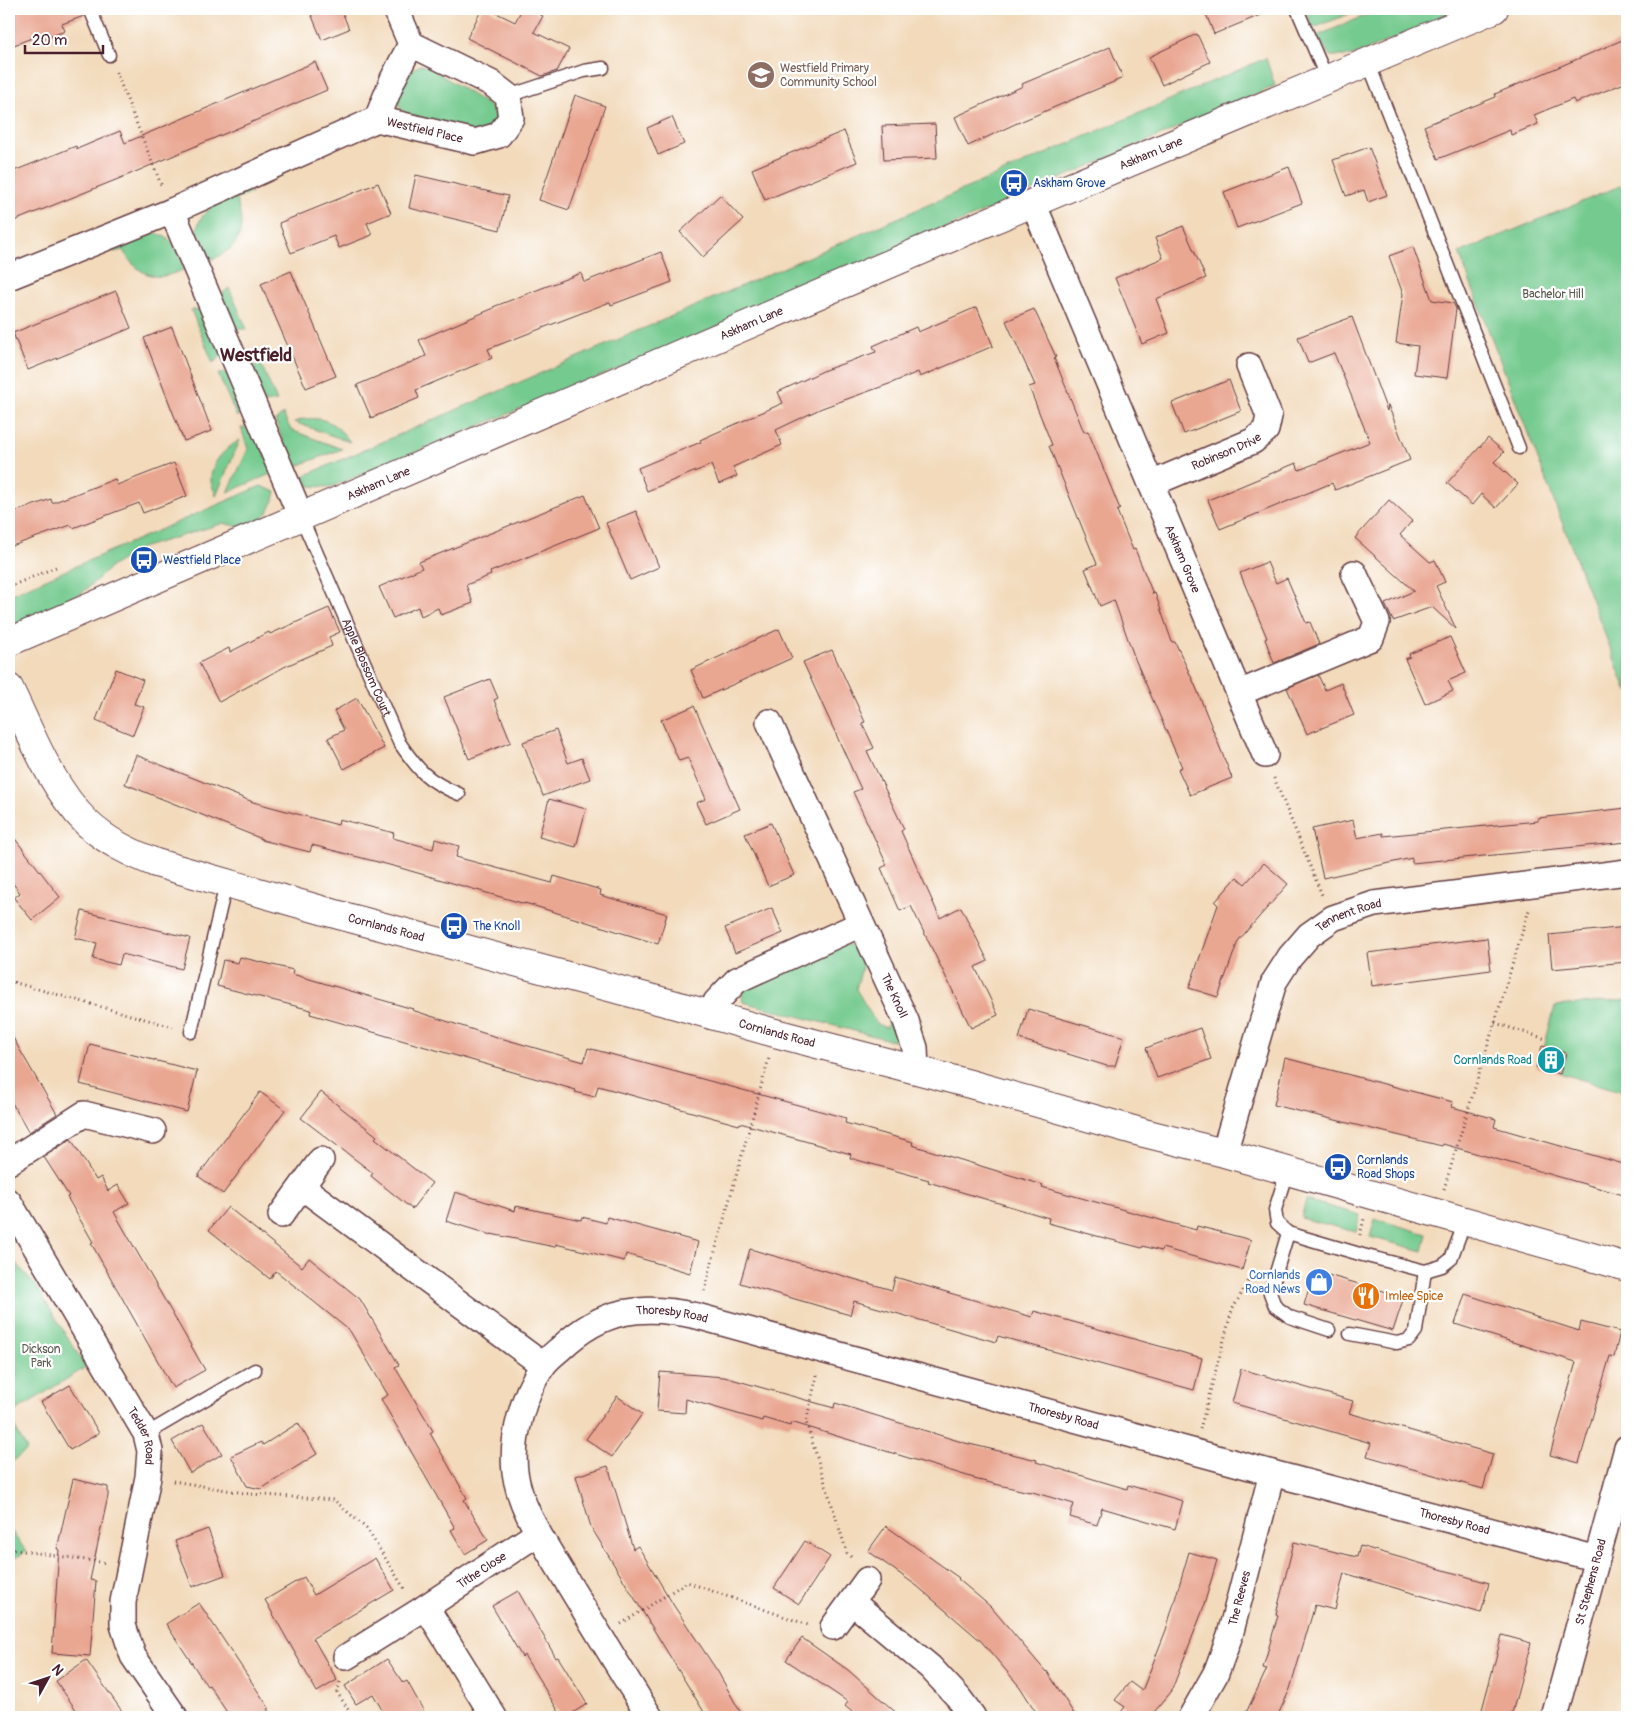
<svg xmlns="http://www.w3.org/2000/svg" width="1636" height="1726" viewBox="0 0 1636 1726" font-family="Pangolin,sans-serif">
	<style>
		.green { fill: #74ca8f; stroke: #5f745d }
		.building { fill: #e9a691 }
		.lines { fill: none; stroke-linecap: round; stroke-linejoin: round }
		.service-casing { stroke: #633b41; stroke-width: 15 }
		.minor-casing { stroke: #633b41; stroke-width: 28 }
		.tertiary-casing { stroke: #633b41; stroke-width: 30 }
		.path { stroke: #633b41; stroke-width: 3; stroke-dasharray: 1 4; stroke-linecap: butt }
		.service { stroke: #fff; stroke-width: 12 }
		.minor { stroke: #fff; stroke-width: 25 }
		.tertiary { stroke: #fff; stroke-width: 28 }
		.labels { text-anchor: middle; dominant-baseline: central; stroke-width: 4.5; stroke-linejoin: round; paint-order: stroke }
		.education-label { font-size: 12px; fill: #785e54; stroke: #fff; text-anchor: start }
		.street-label { font-size: 12px; fill: #4a1f2b; stroke: #fff }
		.transit-label { font-size: 12px; fill: #164399; stroke: #fff; text-anchor: start }
		.park-label { font-size: 12px; fill: #595b4e; stroke: #fff }
		.culture-label { font-size: 12px; fill: #0d838f; stroke: #fff; text-anchor: end }
		.shop-label { font-size: 12px; fill: #366cbe; stroke: #fff; text-anchor: end }
		.food-label { font-size: 12px; fill: #c56008; stroke: #fff; text-anchor: start }
		.district-label { font-size: 18px; font-weight: bold; fill: #4a1f2b; stroke: #fff }
	</style>
	<rect width="100%" height="100%" fill="#fff"/>
	<filter id="ink" filterUnits="userSpaceOnUse"><feTurbulence type="fractalNoise" baseFrequency=".02" numOctaves="2"/><feDisplacementMap in="SourceGraphic" scale="10" xChannelSelector="R" yChannelSelector="G"/><feConvolveMatrix kernelMatrix="1 2 1 2 8 2 1 2 1" color-interpolation-filters="sRGB"/></filter>
	<filter id="wash" filterUnits="userSpaceOnUse"><feTurbulence type="fractalNoise" baseFrequency=".0096" numOctaves="4" result="noise"/><feDisplacementMap in="SourceGraphic" scale="20" xChannelSelector="R" yChannelSelector="G"/><feGaussianBlur stdDeviation="1.12" result="paint"/><feColorMatrix in="noise" values="0 0 0 0 0 0 0 0 0 0 0 0 0 0 0 0 0 1.4 0 .05"/><feComposite in="paint" operator="in"/></filter>
	<g filter="url(#wash)">
		<rect width="100%" height="100%" fill="#f2dabb"/>
		<path class="green" d="M1305 9H1339L1349 14 1313 28Z
			M1381 9H1467L1352 56H1330L1317 36Z
			M1266 58 1275 86 661 351 331 487 309 486 304 476Z
			M421 65 427 66 488 105 494 112 495 118 491 127 480 134 407 114C405 112 402 111 401 109 391 95 406 69 421 65Z
			M1627 183V692L1459 253Z
			M246 189 252 193 236 199C248 234 239 249 206 262 203 256 198 248 197 241 192 210 224 200 246 189Z
			M153 232C175 238 176 249 186 269 179 271 171 275 164 276 146 279 130 264 123 250L113 252V244Z
			M229 288 247 329H234L219 296Z
			M204 309 224 354 213 363 191 310Z
			M260 362 277 401 264 403 251 369Z
			M232 373 247 408 237 417 218 374Z
			M283 414 291 430 342 449 294 467 275 421Z
			M304 419C328 417 336 424 350 442L294 422Z
			M241 428H253L273 473 228 492 248 449Z
			M240 440 216 496C215 491 211 485 211 481 210 462 226 448 240 440Z
			M261 486 276 492C270 519 251 533 224 523L141 548 112 566 82 593 35 617 9 627V595Z
			M841 944 854 946 865 956 856 989 876 1023 886 1028 891 1012 898 1037 893 1041 743 1002 742 996 746 982Z
			M1627 1000V1093L1539 1067 1555 1006Z
			M1306 1200 1360 1215 1356 1232 1301 1218Z
			M1375 1219 1427 1234 1423 1251 1370 1237Z
			M9 1255 36 1286 86 1367 9 1415Z
			M9 1417 27 1450 9 1464Z
			M9 1528 26 1551 9 1563Z"/>
		<g id="blocks">
			<path class="building" d="M22 9H82L84 16 62 24 65 31 44 39 42 34 9 47V14Z
				M309 9H341L349 29 322 40Z
				M482 9H488L515 22 522 9H529L543 16 534 32 569 49 557 71 542 76 467 38Z
				M1204 9H1273V10L1214 34Z
				M1197 34 1210 62 1162 85 1149 57Z
				M1627 38V82L1575 103 1573 99 1534 115 1538 124 1511 135 1510 130 1438 159 1424 126 1496 97 1495 94Z
				M1110 47 1123 78 1015 124 968 146 955 117 1023 86 1022 84Z
				M315 62 327 90 128 175 9 223V173L76 146 77 149 120 131 125 143Z
				M575 95 605 106 569 210 539 200Z
				M672 117 684 144 658 155 647 128Z
				M935 124 937 158 884 160 882 126Z
				M844 131 857 162 765 200 752 169Z
				M1369 147 1387 195 1368 202 1364 190 1346 196 1333 160Z
				M1289 167 1302 203 1237 228 1224 192Z
				M416 175 508 196 500 230 409 208Z
				M378 183 391 213 367 223 372 235 339 248 334 236 291 253 279 223Z
				M720 195 743 220 703 257 680 232Z
				M1183 226 1206 278 1156 299 1169 333 1142 344 1115 278 1163 258 1155 238Z
				M1413 247 1432 300 1453 303 1456 309 1447 378 1414 374 1418 346 1396 343 1403 294 1389 256Z
				M661 252 672 282 611 305 610 302 488 349 492 358 416 390 419 398 371 418 357 385 426 356 419 340 494 308 493 307 581 273 584 282Z
				M291 271 336 376 306 388 261 284Z
				M116 291 131 328 28 370 13 333Z
				M977 307 993 346 920 377 918 372 889 384 822 408 776 430 782 445 733 467 737 476 719 484 711 465 647 491 638 468 701 442 700 440 783 403 778 392 825 370 876 352 873 346 916 327 918 332Z
				M1034 309 1056 357 1054 358 1084 432 1088 431 1120 509 1117 511 1133 550 1135 549 1153 594 1155 593 1172 642H1175L1195 685 1232 778 1190 795 1178 769 1182 767 1135 659 1114 600 1100 606 1085 569 1097 564 1049 446 1052 445 1029 387 1035 385 1006 321Z
				M1352 317 1387 411 1388 405 1410 460 1335 490 1332 483 1220 529 1208 500 1296 463 1299 470 1370 442 1334 353 1308 363 1298 337Z
				M172 327 212 431 184 441 144 338Z
				M1229 380 1241 411 1184 434 1172 403Z
				M1488 438 1504 452 1494 462 1518 484 1496 508 1481 494 1472 505 1447 483Z
				M174 463 187 496 143 513 139 503 73 528 71 525 9 547V514L51 499 52 503 115 479 117 485Z
				M585 495 599 528 490 572 491 575 466 585 473 603 441 615 438 608 421 616 418 607 393 618 379 587 422 568 419 562Z
				M1389 500 1412 521 1400 535 1430 562 1435 560 1445 582 1436 586 1456 629 1432 607 1393 621 1385 604 1414 591 1355 538Z
				M636 511 659 567 630 580 606 523Z
				M1267 562 1276 583 1287 578 1306 623 1310 622 1319 644 1274 663 1265 639 1267 638 1240 573Z
				M329 608 340 632 329 637 332 646 286 666 219 702 199 663 229 648 230 652 269 632 270 634Z
				M779 629 792 658 703 698 691 670Z
				M1450 637 1466 673 1448 681 1453 691 1425 704 1405 659 1410 657 1409 654Z
				M832 650 865 722 862 723 874 748 867 751 904 829 901 831 940 918 961 907 988 961 975 967 998 1015 971 1028 911 906 900 911 881 868 887 865 853 792 861 789 803 662Z
				M116 669 143 680 134 704 144 707 133 735 96 720Z
				M1318 675 1325 690 1341 683 1354 715 1307 734 1287 688Z
				M490 679 498 698 494 700 511 742 469 759 444 697Z
				M357 698 384 748 344 769 328 738 344 730 334 711Z
				M694 706 740 809 706 824 696 803 706 799 688 758 679 761 661 720Z
				M556 730 568 763 582 758 590 779 543 796 523 742Z
				M136 755 253 802 338 825 339 819 394 833 393 838 433 849 435 839 459 846 456 857 552 883 554 876 601 890 600 895 667 914 658 944 525 903V904L397 867 312 845 310 852 262 840V839L125 784Z
				M549 799 586 809 576 847 539 837Z
				M1627 808V842L1412 863V858L1323 878 1312 829 1353 820 1357 838 1383 833V836L1538 821V818Z
				M771 823 794 875 768 886 745 834Z
				M9 831 60 897 32 920 14 898 20 893 9 878Z
				M1264 863 1288 884 1238 941 1218 997 1189 988 1218 905 1215 902 1237 877 1245 884Z
				M772 908 783 933 735 953 725 928Z
				M82 911 190 938 182 969 122 954 119 965 93 959 97 943 75 938Z
				M1627 927V962L1552 969 1549 935Z
				M1487 938 1491 970 1372 986 1367 953Z
				M240 957 293 970 292 974 413 1009 412 1010 483 1033 584 1062 588 1048 846 1118 845 1123 913 1142 912 1145 1043 1185 1042 1187 1196 1230 1197 1226 1251 1240 1242 1270 1162 1248 1161 1251 1143 1246 1142 1248 1048 1223 1049 1218 928 1182 929 1180 850 1158 851 1154 740 1123 739 1125 598 1086 595 1097 575 1092 576 1090 310 1014 311 1010 217 986 223 960 238 963Z
				M1028 1009 1124 1037 1115 1066H1107L1019 1039Z
				M1200 1028 1211 1059 1157 1078 1146 1048Z
				M9 1031 57 1114 29 1132 9 1098Z
				M90 1044 197 1071 187 1112 80 1084Z
				M1542 1046 1566 1053 1560 1074 1536 1067Z
				M1285 1058 1453 1102 1452 1107 1496 1119 1494 1127 1627 1165V1196L1443 1144 1442 1146 1274 1105Z
				M260 1092 285 1110 223 1194 198 1176Z
				M321 1092 377 1136 375 1138 432 1183 412 1209 371 1176 373 1173 301 1118Z
				M71 1139 96 1180 101 1177 108 1191 118 1185 129 1203 114 1212 205 1370 173 1388 91 1243 93 1242 67 1197 69 1196 44 1157Z
				M455 1192 515 1211 516 1206 581 1220 582 1217 606 1223 607 1217 698 1242 690 1273 626 1254 624 1261 556 1244 555 1247 491 1234V1235L446 1221Z
				M228 1207 302 1267 309 1258 360 1299 399 1365 395 1367 433 1431 430 1433 467 1498 464 1500 488 1540 465 1554 451 1530 455 1528 381 1399 388 1395 350 1331 276 1271 270 1279 209 1230Z
				M750 1249 892 1290 895 1277 1032 1317 1034 1311 1202 1358 1194 1390 998 1336 996 1342 854 1301 850 1315 740 1283Z
				M1314 1271 1404 1297 1393 1331 1304 1305Z
				M1465 1294 1579 1331 1581 1322 1620 1332 1614 1357 1610 1356 1579 1463 1550 1455 1576 1362 1455 1324Z
				M1241 1369 1353 1401 1349 1413 1493 1454 1483 1489 1367 1456 1371 1443 1232 1403Z
				M660 1372 724 1377 834 1408 835 1403 965 1443 1037 1460 1036 1462 1127 1489 1128 1485 1183 1501 1175 1529 1102 1508 1097 1525 1070 1517 1074 1504 1029 1491V1492L974 1479V1478L791 1422 790 1426 763 1418 762 1421 686 1399 685 1413 657 1411Z
				M70 1385 99 1433 70 1450 41 1402Z
				M617 1396 642 1414 612 1457 586 1439Z
				M203 1423 222 1454 190 1473 172 1441Z
				M298 1423 317 1454 261 1489 247 1486 231 1456 261 1442 263 1445Z
				M608 1466 633 1549 638 1546 674 1606 718 1672 743 1717H707L591 1527 576 1476Z
				M73 1479 108 1487V1496L90 1580 96 1581 90 1656 52 1653 59 1549H57Z
				M886 1526 959 1578 958 1579 991 1607 1046 1672 1047 1671 1076 1717H1039L1020 1687 981 1641 917 1586 868 1551Z
				M208 1529 225 1575 192 1587 175 1541Z
				M805 1541 830 1557 799 1604 774 1588Z
				M1294 1542 1357 1557 1360 1546 1489 1583 1481 1613 1344 1573 1335 1610 1315 1605 1290 1689 1277 1717H1244L1267 1669 1263 1668 1278 1615 1276 1614Z
				M1189 1552 1217 1560 1202 1612 1171 1692 1150 1717H1117L1125 1707 1115 1700 1130 1682 1142 1691 1166 1630Z
				M375 1558 394 1590 313 1638 337 1680 317 1692 265 1600 304 1577 314 1595Z
				M518 1591 556 1658 558 1657 587 1704 566 1717H562L524 1655 522 1657 492 1606Z
				M199 1603 269 1708 267 1709 273 1717H230L209 1685 207 1686 166 1624Z
				M1502 1635 1531 1643 1511 1717H1480Z
				M802 1638 848 1670 901 1717H858L845 1706 848 1702 786 1660Z
				M387 1659 403 1683 407 1681 427 1717H386L373 1694 356 1704 345 1686Z
				M86 1660 126 1717H81L56 1681Z"/>
		</g>
	</g>
	<g filter="url(#ink)">
		<use href="#blocks" fill-opacity="0" stroke="#633b41" stroke-width="1"/>
		<g class="lines">
			<defs>
				<g id="service">
					<path d="M90 9 109 55"/>
					<path d="M1297 9 1327 79"/>
					<path d="M1368 62 1519 448"/>
					<path d="M508 96 584 71 603 68"/>
					<path id="s1" d="M301 517 399 742C418 770 427 781 459 794"/>
					<path d="M191 1032 226 884"/>
					<path d="M1287 1171 1275 1210 1277 1223 1288 1233 1363 1255 1425 1271 1442 1266 1451 1259 1465 1221"/>
					<path d="M1288 1233 1270 1293 1275 1306 1290 1317 1329 1330"/>
					<path d="M1350 1334 1397 1343 1409 1340 1416 1331 1425 1271"/>
					<path d="M146 1434 255 1370"/>
				</g>
				<g id="minor">
					<path id="s2" d="M377 119 475 142 499 135 511 118 508 96 491 83 411 44"/>
					<path id="s3" d="M1033 203 1265 755"/>
					<path d="M172 211 301 517"/>
					<path d="M9 277 172 211 377 119 393 79 411 44 396 9"/>
					<path id="s4" d="M1151 484 1253 441 1266 430 1269 416 1249 366"/>
					<path d="M1239 693 1371 638 1377 622 1354 573"/>
					<path id="s5" d="M769 722 906 1021 915 1048 916 1070"/>
					<path d="M711 1016 716 1002 737 980 861 924"/>
					<path id="s6" d="M1224 1153 1274 982 1290 957 1309 935 1333 918 1374 904 1627 872"/>
					<path d="M9 1162 84 1114 153 1131"/>
					<path d="M302 1187 543 1365"/>
					<path id="s7" d="M9 1202 146 1434 150 1451 148 1477 123 1602V1625L133 1656 175 1717"/>
					<path d="M281 1215 321 1160"/>
					<path d="M852 1602 930 1667 958 1697 973 1717"/>
					<path d="M426 1607 494 1717"/>
					<path d="M833 1627 867 1580"/>
					<path id="s8" d="M346 1657 426 1607 538 1533"/>
					<path id="s9" d="M650 1717C621 1671 593 1624 565 1578 546 1545 520 1510 515 1472 511 1438 523 1395 542 1367 546 1360 554 1354 561 1348 603 1308 643 1304 697 1316L1272 1473 1597 1559"/>
					<path id="s10" d="M1191 1717 1216 1673 1230 1635 1272 1473"/>
					<path id="s11" d="M1554 1717 1627 1448"/>
				</g>
				<g id="tertiary">
					<path id="s12" d="M9 642 971 229 1494 9"/>
					<path id="s13" d="M9 688C31 733 50 786 87 823 107 842 131 853 156 863L339 915 676 1005 775 1033 970 1084 1144 1133 1224 1153 1627 1267"/>
				</g>
			</defs>
			<use href="#service" class="service-casing"/>
			<use href="#minor" class="minor-casing"/>
			<use href="#tertiary" class="tertiary-casing"/>
			<path class="path" d="M116 72 162 187
				M9 587 56 567
				M1274 778 1322 895
				M9 981 173 1027
				M1495 1023 1546 1039
				M1444 1189 1529 910
				M1360 1235 1364 1219
				M704 1291 769 1058
				M817 1375 806 1422 847 1553 853 1559
				M1200 1429 1232 1310 1255 1270
				M173 1481 250 1494 334 1500 367 1529 405 1590
				M9 1549 107 1563
				M621 1624 687 1582 808 1625
				M340 1682 337 1692 353 1717"/>
			<use href="#service" class="service"/>
			<use href="#minor" class="minor"/>
			<use href="#tertiary" class="tertiary"/>
		</g>
	</g>
	<defs>
		<symbol id="school-disc" viewBox="-11 -11 22 22"><circle r="9.5" fill="#8d6e63" stroke="#fff"/><path d="M0-5L7-2L0 1L-7-2ZM-4 1L0 2.5L4 1V4Q0 6-4 4Z" fill="#fff"/></symbol>
		<symbol id="bus-disc" viewBox="-11 -11 22 22"><circle r="9.5" fill="#1a4fb4" stroke="#fff"/><path d="M-5-6H5V4H4V6H2V4H-2V6H-4V4H-5ZM-3.5-4V0h7V-4ZM-3.5 1.2v1.5H-2V1.2ZM2 1.2v1.5H3.5V1.2Z" fill="#fff"/></symbol>
		<symbol id="building-disc" viewBox="-11 -11 22 22"><circle r="9.5" fill="#0f9aa8" stroke="#fff"/><path d="M-4-6H4V6H1V3H-1V6H-4ZM-2.5-4.3h1.7v1.8h-1.7ZM.8-4.3h1.7v1.8H.8ZM-2.5-1h1.7V.8h-1.7ZM.8-1h1.7V.8H.8Z" fill="#fff"/></symbol>
		<symbol id="shop-disc" viewBox="-11 -11 22 22"><circle r="9.5" fill="#3f7fe0" stroke="#fff"/><path d="M-5-2.5h2.3a2.7 3.5 0 0 1 5.4 0H5L5.5 6h-11ZM-1.5-2.5h3a1.5 2.3 0 0 0-3 0Z" fill="#fff"/></symbol>
		<symbol id="restaurant-disc" viewBox="-11 -11 22 22"><circle r="9.5" fill="#e8710a" stroke="#fff"/><path d="M-5-6h1v4h1v-4h1v4h1v-4h1v5L-1.5 .5V6h-2V.5L-5-1ZM5-6V6H3V1.5H1.5Q1.5-4 5-6Z" fill="#fff"/></symbol>
	</defs>
	<g fill-rule="evenodd">
		<use href="#school-disc" x="745" y="59" width="32" height="32"/>
		<use href="#bus-disc" x="998" y="167" width="32" height="32"/>
		<use href="#bus-disc" x="128" y="544" width="32" height="32"/>
		<use href="#bus-disc" x="438" y="910" width="32" height="32"/>
		<use href="#building-disc" x="1535" y="1044" width="32" height="32"/>
		<use href="#bus-disc" x="1322" y="1151" width="32" height="32"/>
		<use href="#shop-disc" x="1303" y="1266" width="32" height="32"/>
		<use href="#restaurant-disc" x="1350" y="1280" width="32" height="32"/>
	</g>
	<g class="labels">
		<g class="education-label">
			<text x="780" y="68">Westfield Primary<tspan x="780" dy="14">Community School</tspan></text>
		</g>
		<g class="street-label">
			<text stroke="none"><textPath href="#s2" startOffset="49">Westfield Place</textPath></text>
			<text stroke="none"><textPath href="#s12" startOffset="1242">Askham Lane</textPath></text>
			<text stroke="none"><textPath href="#s12" startOffset="808">Askham Lane</textPath></text>
			<text stroke="none"><textPath href="#s4" startOffset="82">Robinson Drive</textPath></text>
			<text stroke="none"><textPath href="#s12" startOffset="402">Askham Lane</textPath></text>
			<text stroke="none"><textPath href="#s3" startOffset="386">Askham Grove</textPath></text>
			<text stroke="none"><textPath href="#s1" startOffset="164">Apple Blossom Court</textPath></text>
			<text stroke="none"><textPath href="#s6" startOffset="282">Tennent Road</textPath></text>
			<text stroke="none"><textPath href="#s13" startOffset="476">Cornlands Road</textPath></text>
			<text stroke="none"><textPath href="#s5" startOffset="301">The Knoll</textPath></text>
			<text stroke="none"><textPath href="#s13" startOffset="881">Cornlands Road</textPath></text>
			<text stroke="none"><textPath href="#s9" startOffset="540">Thoresby Road</textPath></text>
			<text stroke="none"><textPath href="#s9" startOffset="945">Thoresby Road</textPath></text>
			<text stroke="none"><textPath href="#s7" startOffset="270">Tedder Road</textPath></text>
			<text stroke="none"><textPath href="#s9" startOffset="1350">Thoresby Road</textPath></text>
			<text stroke="none"><textPath href="#s8" startOffset="161">Tithe Close</textPath></text>
			<text stroke="none"><textPath href="#s11" startOffset="140">St Stephens Road</textPath></text>
			<text stroke="none"><textPath href="#s10" startOffset="129">The Reeves</textPath></text>
		</g>
		<g class="transit-label">
			<text x="1033" y="183">Askham Grove</text>
			<text x="163" y="560">Westfield Place</text>
			<text x="473" y="926">The Knoll</text>
			<text x="1357" y="1160">Cornlands<tspan x="1357" dy="14">Road Shops</tspan></text>
		</g>
		<g class="park-label">
			<text x="1553" y="294">Bachelor Hill</text>
			<text x="41" y="1349">Dickson<tspan x="41" dy="14">Park</tspan></text>
		</g>
		<g class="culture-label">
			<text x="1532" y="1060">Cornlands Road</text>
		</g>
		<g class="shop-label">
			<text x="1300" y="1275">Cornlands<tspan x="1300" dy="14">Road News</tspan></text>
		</g>
		<g class="food-label">
			<text x="1385" y="1296">Imlee Spice</text>
		</g>
		<g class="district-label">
			<text x="256" y="355">Westfield</text>
		</g>
	</g>
	<rect width="1636" height="1726" fill="none" stroke="#fff" stroke-width="30"/>
	<g transform="translate(48 1678) rotate(50)" stroke="#ffffff" stroke-width="4" paint-order="stroke">
	<path d="M0-4L9 19L0 12L-9 19Z" fill="#4a1f2b"/>
	<text y="-8" font-size="14" font-weight="bold" text-anchor="middle" fill="#4a1f2b">N</text>
	</g>
	<path d="M25 45v8h78v-8" fill="none" stroke="#4a1f2b" stroke-width="2.5"/>
	<text x="32" y="45" font-size="15" fill="#4a1f2b" stroke="#ffffff" stroke-width="4" paint-order="stroke">20 m</text>
</svg>
